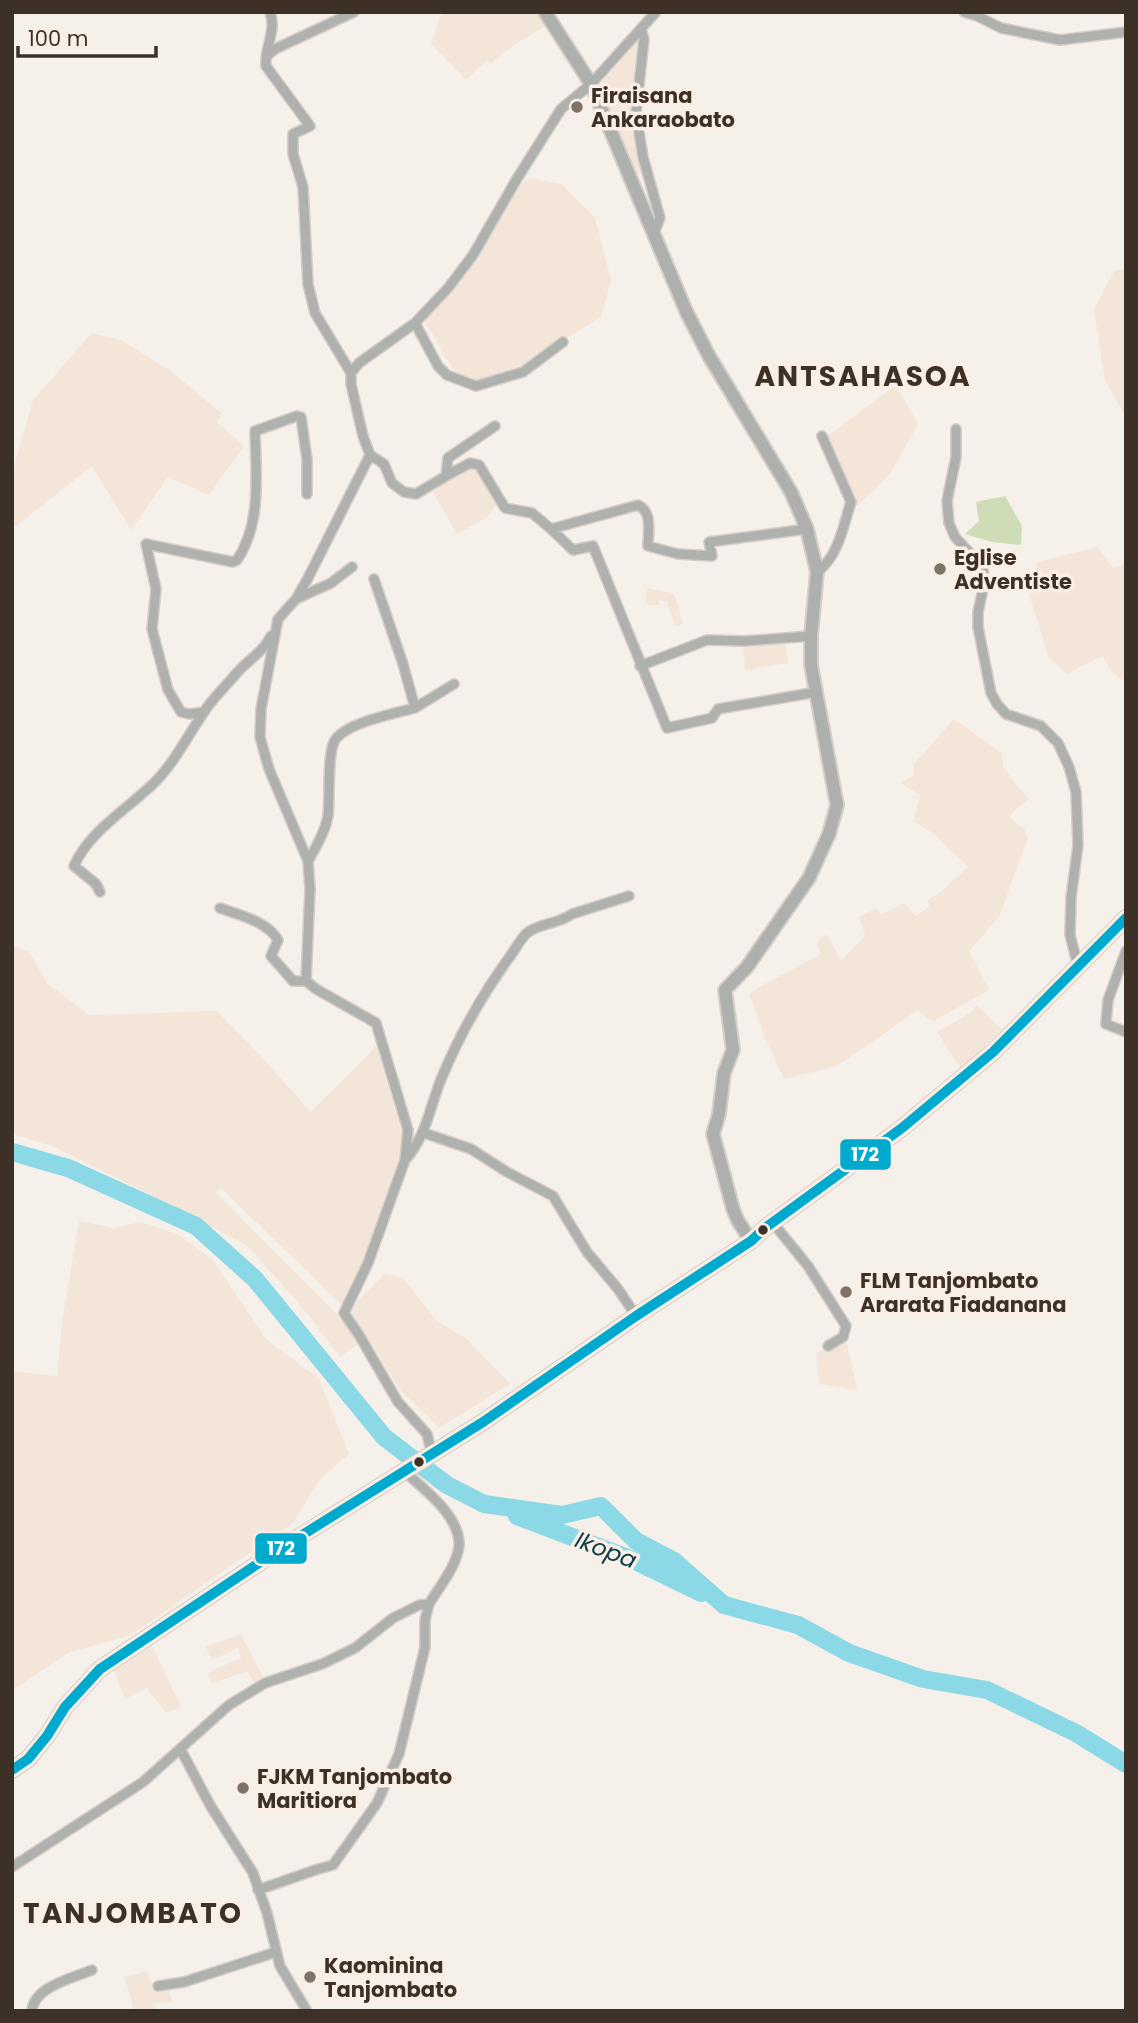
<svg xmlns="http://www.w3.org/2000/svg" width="1138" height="2023" viewBox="0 0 1138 2023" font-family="Poppins,sans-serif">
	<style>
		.built { fill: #f4e5d9 }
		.green { fill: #cedcb7 }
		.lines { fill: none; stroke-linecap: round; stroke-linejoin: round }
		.river { stroke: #8bd8e6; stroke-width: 18 }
		.street-casing { stroke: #d4cdc8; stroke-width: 12 }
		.secondary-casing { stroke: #d4cdc8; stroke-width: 16 }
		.primary-casing { stroke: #d4cdc8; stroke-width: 18 }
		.street { stroke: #aeb1ae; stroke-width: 9 }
		.secondary { stroke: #aeb0ae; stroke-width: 12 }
		.primary { stroke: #b2b4b0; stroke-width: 14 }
		.bus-1-casing { stroke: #fbefe5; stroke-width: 16 }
		.bus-1 { stroke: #00a9ce; stroke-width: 10 }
		.poi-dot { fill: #7d736b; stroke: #fbefe5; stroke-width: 2.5 }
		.bus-dot { fill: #3c3027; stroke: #fbefe5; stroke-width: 2.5 }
		.labels { text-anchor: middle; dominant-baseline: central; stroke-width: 7; stroke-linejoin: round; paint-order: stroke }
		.poi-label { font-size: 21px; font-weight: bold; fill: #3c3027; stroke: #fbefe5; text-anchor: start }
		.water-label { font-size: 23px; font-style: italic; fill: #0c404a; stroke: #fbefe5 }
		.district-label { font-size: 28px; font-weight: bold; letter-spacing: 2px; fill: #3c3027; stroke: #fbefe5 }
		.line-badge { stroke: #fbefe5; stroke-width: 2.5 }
		.badge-label { font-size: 19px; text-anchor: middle; font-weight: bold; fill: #fff }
	</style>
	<rect width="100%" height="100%" fill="#f6f0ea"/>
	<path class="built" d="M442 12H542L549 24 514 45 491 63 487 60 466 80 431 44Z
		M640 38 635 88 645 173 634 175 598 87Z
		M529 178 562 184 595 218 611 280 601 317 565 339 525 370 478 385 457 373 447 360 425 321 457 279 476 261 502 211 522 184Z
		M1126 268V416L1105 382 1094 310 1114 271Z
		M92 333 123 341 171 371 222 414 217 422 244 446 209 495 168 477 131 530 92 466 15 527 12 523V473L33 400Z
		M896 385 918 424 890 474 857 506 825 438Z
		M472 467H476L497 504 486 518 457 534 433 492 450 478Z
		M1097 547 1113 568 1126 563V683L1113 673 1102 656 1067 674 1049 658 1030 597 1037 562Z
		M647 588 672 593 675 596 683 624 675 627 667 602 659 600V605H651L645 603Z
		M785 642 788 663 745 670 743 644Z
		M954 719 1002 753 1003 767 1028 799 1012 813 1011 818 1024 829 1028 838 999 917 969 951 989 990 932 1022 918 1010 837 1066 784 1079 764 1035 749 994 763 985 821 954 817 942 827 934 841 961 865 936 859 917 876 908 881 914 904 903 916 916 929 907 928 900 941 892 968 867 934 834 913 821 920 795 900 783 914 775 913 765Z
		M12 944 30 953 47 983 89 1015 217 1011 249 1043 311 1112 376 1046 405 1143 365 1266 346 1309 221 1188 216 1192 339 1317 359 1343 340 1357 298 1302 247 1246 169 1204 50 1145 12 1134Z
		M976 1005 1002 1029 962 1070 937 1032 970 1013Z
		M79 1221 114 1228 140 1222 179 1235 212 1259 266 1339 319 1379 349 1454 319 1480 293 1523 129 1636 70 1652 12 1690V1371L57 1376 62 1322Z
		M384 1274 402 1277 436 1320 468 1340 510 1384 439 1428 401 1391 349 1309Z
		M847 1344 857 1390 819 1384 816 1352Z
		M241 1634 265 1681 256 1686 247 1671 212 1684 207 1673 241 1658 238 1648 212 1660 205 1647Z
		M151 1644 181 1707 166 1713 147 1688 125 1699 114 1670Z
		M147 1971 154 1991 169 1989 172 2002 154 2004 155 2011H135L124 1977Z"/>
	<path class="green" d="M1005 496 1022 526 1021 545 992 542 965 534 979 521 976 502Z"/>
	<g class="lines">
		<path class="river" d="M12 1152 68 1168 196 1226 255 1279 384 1437 447 1485 484 1504 562 1515 601 1506 636 1541 674 1561 724 1605 798 1625 849 1653 923 1679 987 1690 1076 1733 1126 1764
			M517 1516 633 1560 701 1593"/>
		<defs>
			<path id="street" d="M270 12C277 30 264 49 266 66L310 126 293 134V154L303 187 308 284 315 313 351 373
				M964 12 977 16 1001 28 1060 40 1126 32
				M641 29 644 39 636 113 643 157 660 218 654 233
				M268 55 275 49 354 12
				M415 323 438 366 447 375 476 386 523 372 563 342
				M956 429V457L947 501 949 523 955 537 983 567 984 585 978 612V627L991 693 997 704 1006 714 1041 726 1058 743 1069 767 1076 792 1078 845 1071 898 1070 935 1078 966
				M370 455 384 464 392 483 404 492 416 494 446 476 448 458 495 426
				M446 476 470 463 479 465 505 508 532 513 551 529 638 505C653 512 648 532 648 546L678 554 712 556 709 542 807 529
				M551 529 573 550 593 546 667 728 712 718 718 709 817 692
				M817 572C839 556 843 526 851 502L822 436
				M374 579 403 664 415 708 454 684
				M296 599 331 583 352 567
				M640 666 707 640 745 641 811 636
				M204 712 189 714 181 712 168 690 152 629 156 589 146 544 233 562 237 560C262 523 256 474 255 431L297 416 301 417 307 459V494
				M308 861C316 847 325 832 328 816 330 797 327 753 335 740 346 723 395 713 415 708
				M100 892 96 884 74 866C89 831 129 808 155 782 175 762 188 735 204 712 212 699 225 687 235 675 246 661 263 653 271 636
				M220 908C239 915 267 921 278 940L271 956 293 981H306
				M1126 951 1108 1000 1106 1024 1126 1032
				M424 1133 471 1149 507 1172 553 1196 587 1252 618 1289 636 1316
				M405 1160C427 1136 430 1105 442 1077 460 1034 484 992 511 955 516 948 521 938 527 933 539 923 559 924 572 914L629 896
				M773 1223 808 1266 846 1326 843 1337 828 1346
				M432 1455 427 1434 398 1402 359 1335 344 1313 368 1263 405 1160 408 1130 376 1023 316 989 306 981 310 889 308 861 269 769 260 737 261 709 278 619 296 599 308 578 370 455 363 436 351 384V373L359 363 415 323 448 288 473 255 518 177 561 109 591 84 656 12
				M181 1750 210 1805 253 1873 267 1913 280 1966 307 2011
				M12 1867 143 1782 229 1705 265 1683 322 1664 355 1648 393 1618 419 1605 429 1604C439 1587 457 1566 459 1546 461 1517 424 1489 405 1472
				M258 1890 318 1869 333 1865 377 1803 399 1754 425 1647V1620L429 1604
				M158 1986 184 1982 276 1952
				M32 2011C33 1987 73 1978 92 1970"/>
			<path id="secondary" d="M545 12 591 84 686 311 709 356 791 492 807 529 817 572 811 636V665L837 805 829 834 809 878 747 967 725 990 733 1050 724 1073 719 1114 713 1134 733 1209 738 1221 751 1241"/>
			<path id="primary" d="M12 1770 28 1759 47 1736 65 1707 100 1669 283 1547 483 1422 636 1316 751 1241 765 1228 902 1128 993 1052 1126 918"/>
		</defs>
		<use href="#street" class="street-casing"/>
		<use href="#secondary" class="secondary-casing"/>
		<use href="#primary" class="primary-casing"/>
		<use href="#street" class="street"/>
		<use href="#secondary" class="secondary"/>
		<use href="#primary" class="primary"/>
		<defs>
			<path id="bus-1" d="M12 1770 28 1759 47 1736 65 1707 100 1669 283 1547 483 1422 636 1316 751 1241 765 1228 902 1128 993 1052 1126 918"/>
		</defs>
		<use href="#bus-1" class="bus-1-casing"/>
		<use href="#bus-1" class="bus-1"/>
	</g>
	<g class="poi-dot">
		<circle cx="577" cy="107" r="7"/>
		<circle cx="940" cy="569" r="7"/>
		<circle cx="846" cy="1292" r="7"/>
		<circle cx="243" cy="1788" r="7"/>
		<circle cx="310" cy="1977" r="7"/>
	</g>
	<g class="bus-dot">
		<circle cx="763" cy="1230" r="6"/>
		<circle cx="419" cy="1462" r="6"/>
	</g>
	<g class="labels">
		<g class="poi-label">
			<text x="591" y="95">Firaisana<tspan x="591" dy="24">Ankaraobato</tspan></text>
			<text x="954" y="557">Eglise<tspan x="954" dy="24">Adventiste</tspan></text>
			<text x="860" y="1280">FLM Tanjombato<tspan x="860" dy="24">Ararata Fiadanana</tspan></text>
			<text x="257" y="1776">FJKM Tanjombato<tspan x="257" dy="24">Maritiora</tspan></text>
			<text x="324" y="1965">Kaominina<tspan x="324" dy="24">Tanjombato</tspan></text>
		</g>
		<g class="water-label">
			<text transform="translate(606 1550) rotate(21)">Ikopa</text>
		</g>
		<g class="district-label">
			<text x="863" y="376">ANTSAHASOA</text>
			<text x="133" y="1913">TANJOMBATO</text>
		</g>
	</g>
	<g class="line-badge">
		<rect x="839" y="1138" width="53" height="33" rx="7" fill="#00a9ce"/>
		<rect x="254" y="1532" width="54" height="33" rx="7" fill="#00a9ce"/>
	</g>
	<g class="badge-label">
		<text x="865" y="1161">172</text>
		<text x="281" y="1555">172</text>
	</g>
	<rect width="1138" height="2023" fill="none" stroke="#3c3027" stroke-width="28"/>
	<path d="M18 46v10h138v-10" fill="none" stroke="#3c3027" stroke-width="3.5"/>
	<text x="28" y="46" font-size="21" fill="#3c3027" stroke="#fbefe5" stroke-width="5" paint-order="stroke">100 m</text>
</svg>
